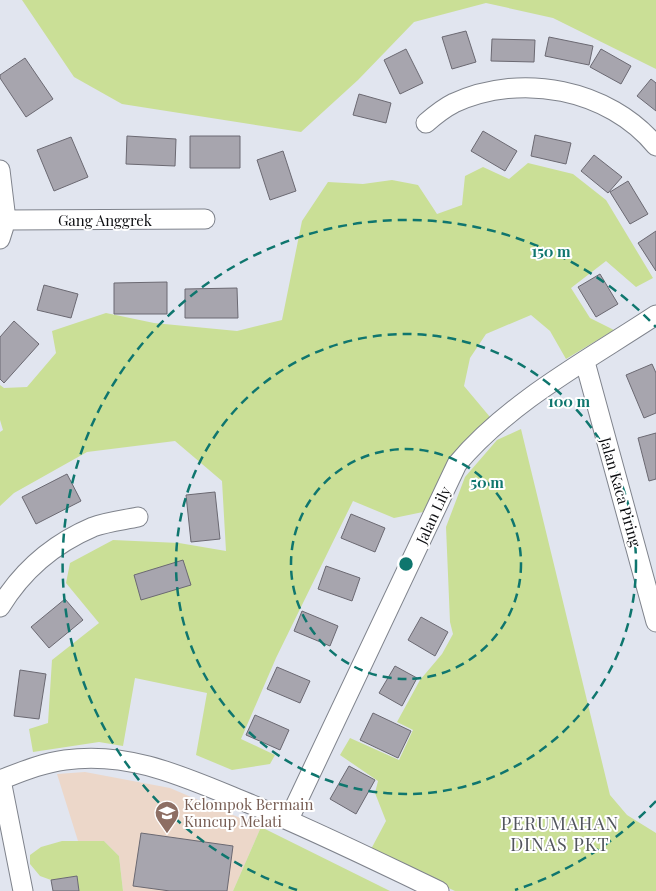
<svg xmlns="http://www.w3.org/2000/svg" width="656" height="891" viewBox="0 0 656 891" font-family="'Playfair Display',serif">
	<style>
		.education { fill: #ecd7c9 }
		.green { fill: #cadf96 }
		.building { fill: #a7a5ae; stroke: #6b6972 }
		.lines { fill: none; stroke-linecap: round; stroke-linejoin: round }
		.minor-casing { stroke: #7f838c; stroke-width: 21 }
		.minor { stroke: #fff; stroke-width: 19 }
		.ring { fill: none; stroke: #0f766e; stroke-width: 2.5; stroke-dasharray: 9 6 }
		.labels { text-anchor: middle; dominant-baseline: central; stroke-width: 4; stroke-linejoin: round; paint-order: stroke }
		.street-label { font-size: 15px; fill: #0d0e11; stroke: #fff }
		.education-label { font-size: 15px; fill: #785e54; stroke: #fff; text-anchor: start }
		.quarter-label { font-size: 18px; letter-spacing: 1px; fill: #52555d; stroke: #fff }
		.centre { fill: #0f766e; stroke: #fff; stroke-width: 2.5 }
		.ring-label { font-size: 15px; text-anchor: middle; font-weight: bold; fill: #0f766e; stroke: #fff; stroke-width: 4; stroke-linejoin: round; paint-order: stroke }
	</style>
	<rect width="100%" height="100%" fill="#e1e5ef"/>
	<path class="education" d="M85 772 170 788 261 827 233 891H123L119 856 104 841H78L57 774Z"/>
	<path class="green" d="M22 0H656V69L553 18 486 3 414 22 358 80 301 132 122 104 74 77Z
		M528 163 573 174 606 200 653 278 636 287 606 261 571 288 590 318 614 330 566 359 550 331 531 315 486 334 470 358 464 386 490 417 449 461 423 512 394 518 353 501 276 658 241 739 275 755 270 764 232 770 196 755 207 693 135 678 123 746 99 742 33 752 29 729 48 723 52 660 99 623 66 583 70 563 113 540 179 543 226 551 222 481 175 441 87 452 14 493 0 506V432L3 430 0 420V385L4 388 27 387 56 353 52 331 106 313 154 323 237 331 282 320 302 221 328 182 363 184 392 180 418 185 437 214 462 205 465 176 483 167 509 179Z
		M521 429 610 795 627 815 656 833V891H455L370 851 386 821 375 793 378 781 340 755 350 738 399 760 413 730 397 722 420 680 442 654 453 634 450 622 446 527 465 477 497 440Z
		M261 827 390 891H233Z
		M62 841H104L119 856 123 891H79L77 876 51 880 40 876 30 864V855L41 847Z"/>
	<path class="building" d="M466 31 476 62 452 69 442 37Z
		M549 37 593 46 589 65 545 56Z
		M492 39 535 40 534 62 491 61Z
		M406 49 423 83 400 94 384 60Z
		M601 49 631 66 621 84 590 67Z
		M25 58 53 99 26 117 0 78V75Z
		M651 79 656 83V111L637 96Z
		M359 94 391 103 386 123 353 115Z
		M483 131 517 151 505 171 471 151Z
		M535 135 571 143 566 164 531 156Z
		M127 136 176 139 175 166 126 164Z
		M190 136H240V168H190Z
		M71 137 88 177 54 191 37 150Z
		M283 151 296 191 270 200 257 160Z
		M594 155 622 177 608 193 581 171Z
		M628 181 648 214 630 224 610 192Z
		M656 231V271L638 243Z
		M600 274 618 304 596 317 578 287Z
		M167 282V314H114V283Z
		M44 285 78 294 71 318 37 310Z
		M237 288 238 318H185V289Z
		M14 321 39 344 4 383 0 379V337Z
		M652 364 656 373V413L644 418 626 375Z
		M656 433V479L649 481 638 438Z
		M67 474 81 501 36 524 22 497Z
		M215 492 220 539 191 542 186 495Z
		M351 514 385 528 375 552 341 538Z
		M183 560 191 585 141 600 134 575Z
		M326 566 360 578 352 601 318 589Z
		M65 599 83 620 49 648 31 627Z
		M302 611 338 626 330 646 294 631Z
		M421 617 448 632 435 656 408 640Z
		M395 666 417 678 402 706 379 693Z
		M277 667 310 681 300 703 267 689Z
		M20 670 46 674 39 719 14 716Z
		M373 713 411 731 398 758 360 740Z
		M255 715 289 730 280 750 246 735Z
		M349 766 375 780 356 814 330 799Z
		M141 833 233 846 227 891H170L133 886Z
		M77 876 79 891H53L51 880Z"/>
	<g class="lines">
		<defs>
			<path id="minor" d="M426 123C434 116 444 108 454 103 521 72 609 89 656 146
				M0 170 6 220 0 239
				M6 220 205 219
				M585 362 656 622
				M0 607C22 571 53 544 93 527 106 522 124 520 138 517
				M0 780C21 772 42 763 65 760 130 751 184 777 243 801 310 828 374 860 439 891
				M1 780 23 891
				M289 819 457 464C510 401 588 360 656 315"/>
		</defs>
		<use href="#minor" class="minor-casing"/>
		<use href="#minor" class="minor"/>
	</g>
	<g class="ring">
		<circle cx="406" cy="564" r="115"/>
		<circle cx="406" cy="564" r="230"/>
		<path d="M656 801A344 344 0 0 1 515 890M297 890A344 344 0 1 1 656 327"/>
	</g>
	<defs>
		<symbol id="school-pin" viewBox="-11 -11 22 30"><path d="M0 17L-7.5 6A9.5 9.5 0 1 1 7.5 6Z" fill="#8d6e63" stroke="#fff"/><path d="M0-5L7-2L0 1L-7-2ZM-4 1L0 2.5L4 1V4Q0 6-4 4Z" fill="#fff"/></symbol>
	</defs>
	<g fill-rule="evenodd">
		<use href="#school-pin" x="153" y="799" width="28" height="38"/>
	</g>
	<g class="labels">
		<g class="street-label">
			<text x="105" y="220">Gang Anggrek</text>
			<text transform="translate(621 492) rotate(74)">Jalan Kaca Piring</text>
			<text transform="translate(433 515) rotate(-65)">Jalan Lily</text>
		</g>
		<g class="education-label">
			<text x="184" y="804">Kelompok Bermain<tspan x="184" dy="17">Kuncup Melati</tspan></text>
		</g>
		<g class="quarter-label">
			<text x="560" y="823">PERUMAHAN<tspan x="560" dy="21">DINAS PKT</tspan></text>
		</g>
	</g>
	<circle cx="406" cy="564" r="8" class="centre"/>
	<g class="ring-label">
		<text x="551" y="257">150 m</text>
		<text x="569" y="407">100 m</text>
		<text x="487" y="488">50 m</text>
	</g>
</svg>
